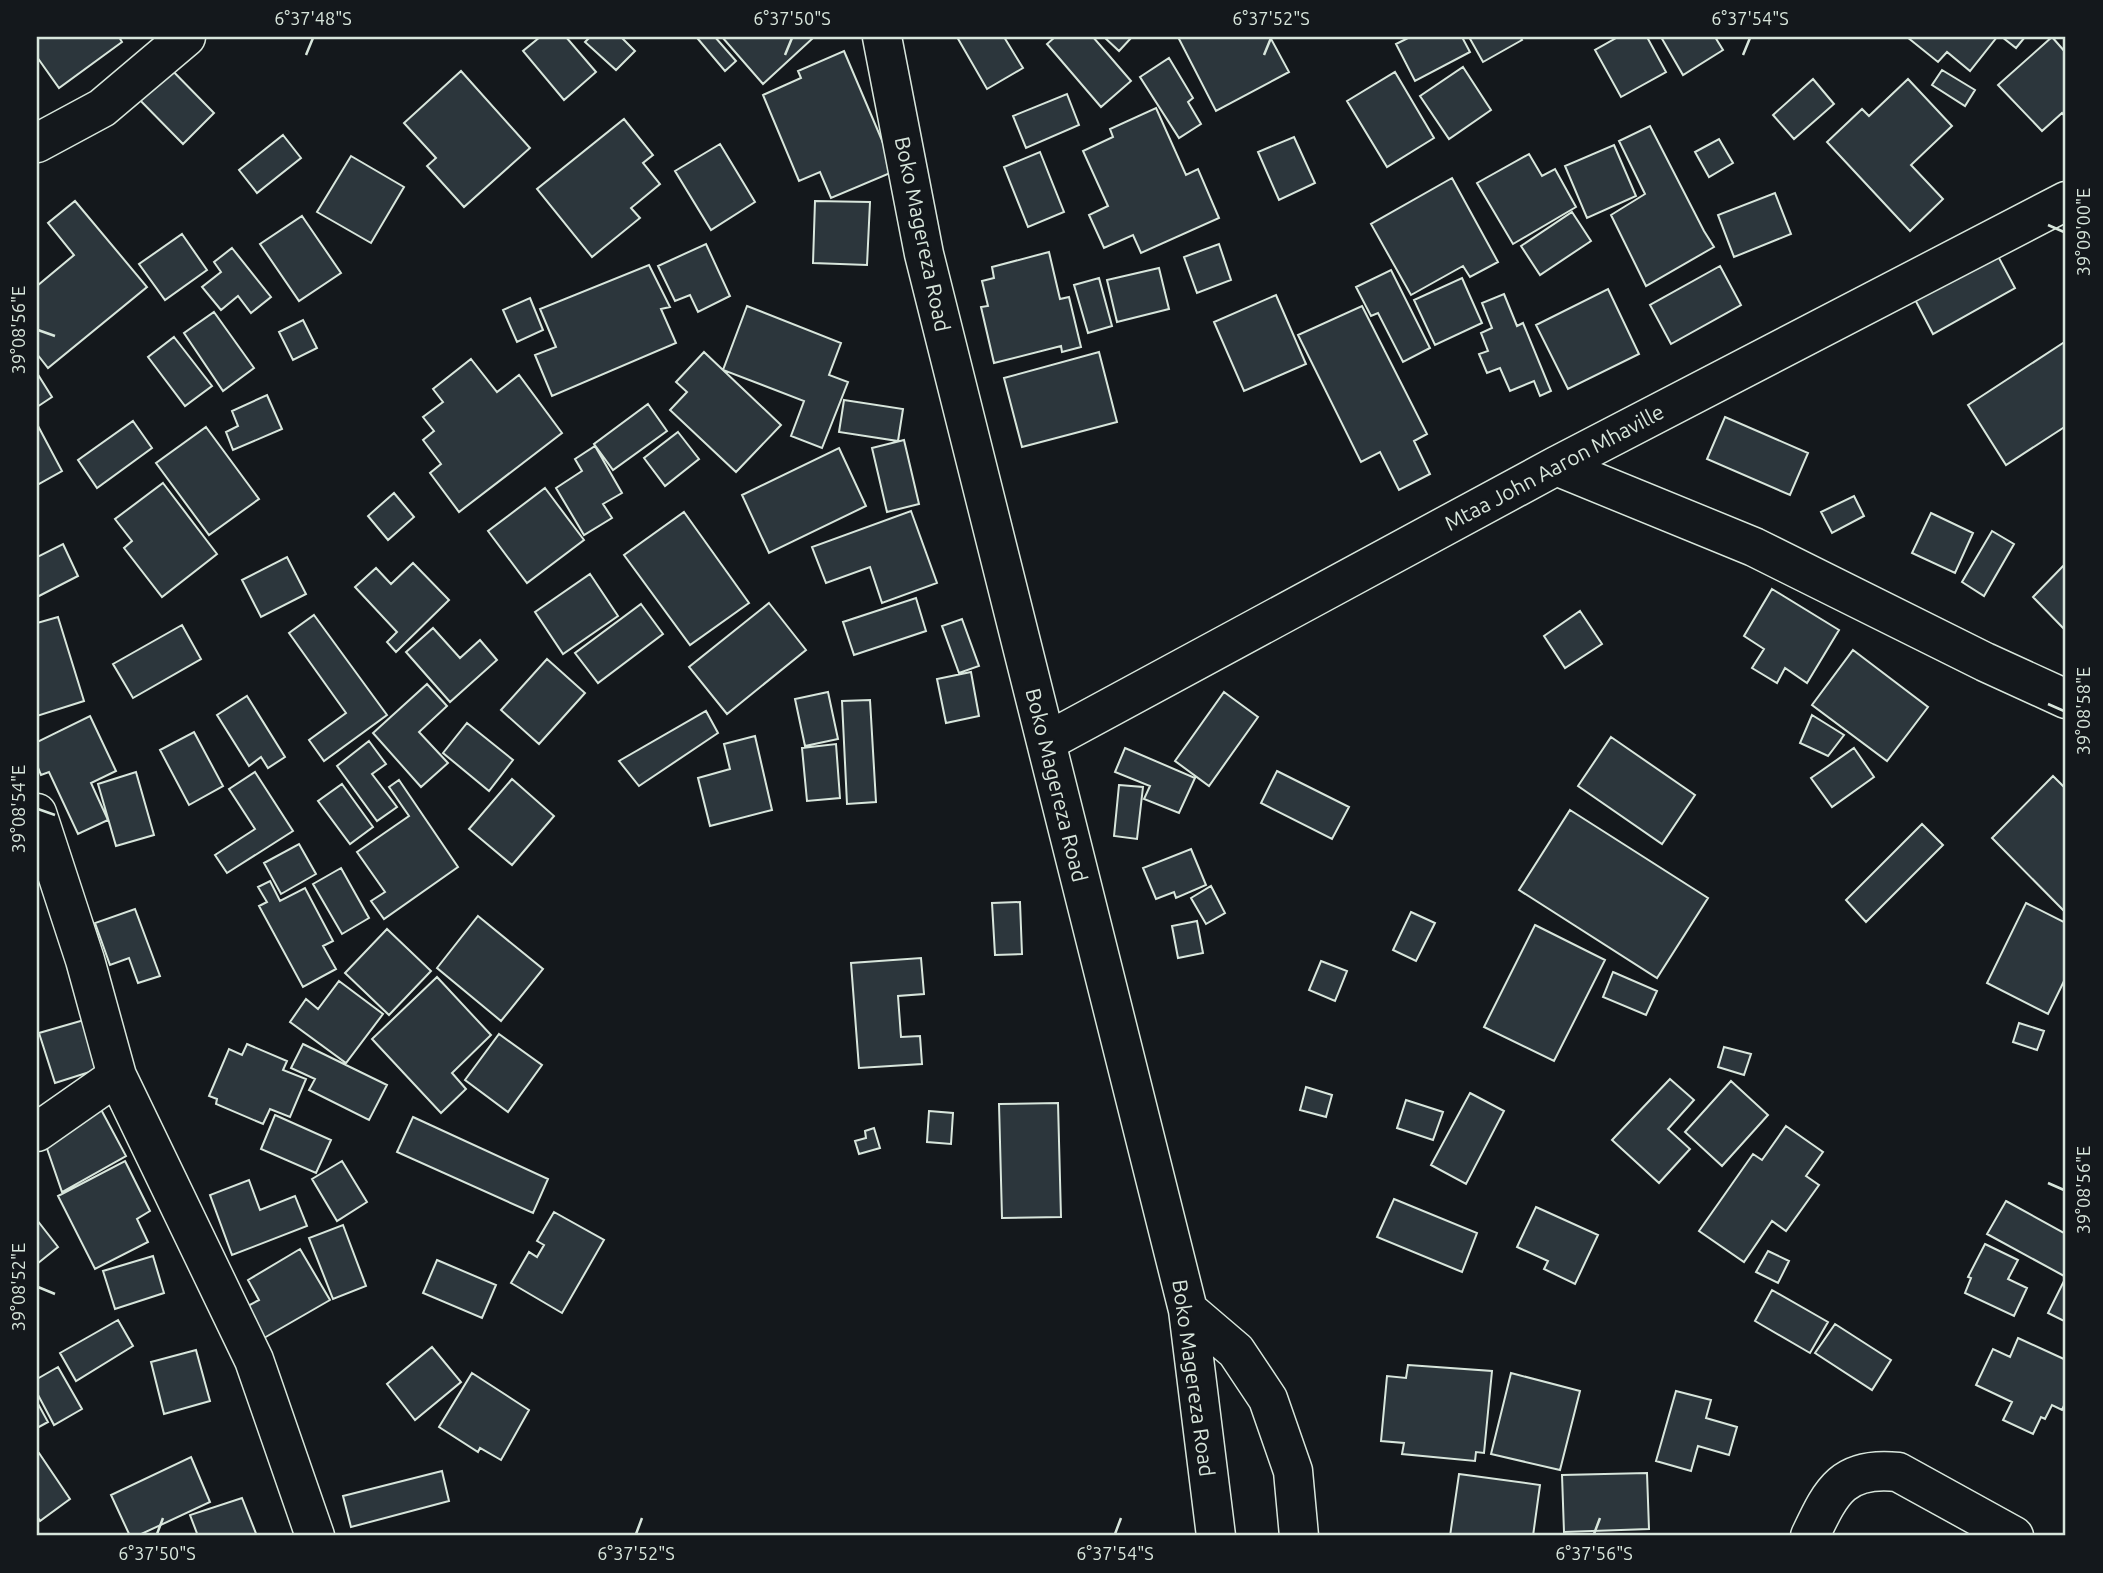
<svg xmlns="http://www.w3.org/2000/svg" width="2103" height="1573" viewBox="0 0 2103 1573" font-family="Ubuntu,sans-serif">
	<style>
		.building { fill: #2c363c; stroke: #d8e6dc; stroke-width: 2 }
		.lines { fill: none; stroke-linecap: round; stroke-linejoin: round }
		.minor-casing { stroke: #d8e6dc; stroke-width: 41 }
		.minor { stroke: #14181c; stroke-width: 38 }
		.ticks { fill: none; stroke: #d8e6dc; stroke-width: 2.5 }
		.labels { text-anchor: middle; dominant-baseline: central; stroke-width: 5; stroke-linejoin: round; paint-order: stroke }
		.street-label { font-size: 21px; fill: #d8e6dc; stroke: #14181c }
		.neatline { fill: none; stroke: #d8e6dc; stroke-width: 2.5 }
		.ticks-label { font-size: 18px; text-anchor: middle; fill: #d8e6dc }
	</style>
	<rect width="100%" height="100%" fill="#14181c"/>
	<path class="building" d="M37 37H119L122 42 59 88 37 57Z
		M540 37H566L596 72 564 100 523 51Z
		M590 37H621L635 51 616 70 585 42Z
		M700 37H715L736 61 725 71 698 39Z
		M722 37H812L813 38 763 84Z
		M957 37H1004L1023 68 987 89Z
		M1055 37H1093L1131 81 1101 107 1047 44Z
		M1104 37H1132L1119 51Z
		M1178 37H1270L1289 72 1216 111Z
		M1410 37H1462L1470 52 1415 81 1396 44Z
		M1469 37H1520L1522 40 1483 62Z
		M1618 37H1647L1666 72 1621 97 1595 50Z
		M1661 37H1715L1723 50 1683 75Z
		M1907 37H1997L1970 71 1947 52 1938 62Z
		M2002 37H2025L2016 48Z
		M2052 37 2066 53V118L2062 113 2042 131 1998 85Z
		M844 51 895 171 831 198 820 172 799 181 763 95 801 78 798 71Z
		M1169 58 1193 98 1188 102 1201 124 1179 138 1140 77Z
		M161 59 214 113 183 144 130 90Z
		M1463 67 1491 110 1449 139 1420 96Z
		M1942 70 1975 90 1965 106 1932 85Z
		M461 71 530 148 464 207 427 166 436 158 404 123Z
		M1395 72 1434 138 1387 167 1347 101Z
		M1813 79 1834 104 1794 139 1773 115Z
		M1908 79 1952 126 1911 165 1943 199 1910 231 1827 142 1862 109 1869 116Z
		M1067 94 1079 125 1026 148 1013 116Z
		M1156 108 1186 175 1198 169 1219 218 1141 253 1133 235 1104 248 1089 215 1108 206 1083 151 1113 137 1110 129Z
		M624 119 653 155 643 163 660 184 631 208 640 218 592 257 537 189Z
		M1650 126 1704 231 1714 247 1646 286 1611 215 1645 194 1619 141Z
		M283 135 301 158 257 193 239 170Z
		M1294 137 1315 183 1279 200 1258 152Z
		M1719 139 1733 163 1709 177 1695 152Z
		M720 144 755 202 711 230 675 171Z
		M1614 145 1636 196 1587 218 1565 166Z
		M1040 152 1064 212 1028 227 1004 167Z
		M1529 154 1542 176 1555 169 1576 207 1513 244 1477 183Z
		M351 156 404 187 371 243 317 212Z
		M1452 178 1498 262 1470 277 1463 266 1411 295 1371 224Z
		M1775 193 1791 234 1734 257 1718 215Z
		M75 201 147 287 48 368 37 354V286L74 255 48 223Z
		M815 201 870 202 867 265 813 263Z
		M1572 212 1591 241 1540 275 1521 246Z
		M302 216 341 273 299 301 260 244Z
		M182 234 207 270 165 300 139 264Z
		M1991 243 2015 288 1933 334 1909 288Z
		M706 244 730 296 698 312 690 295 675 301 658 266Z
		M1219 244 1231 280 1197 293 1184 257Z
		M232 248 271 297 251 313 238 296 221 310 202 287 221 272 214 262Z
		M1049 252 1060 299 1069 297 1081 347 1062 352 1061 346 994 363 981 307 988 306 982 281 994 278 992 267Z
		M649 265 670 307 661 309 676 343 552 396 535 355 556 347 540 309Z
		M1720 266 1741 305 1671 344 1650 305Z
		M1159 268 1169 309 1117 322 1107 280Z
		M1391 270 1430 348 1403 362 1378 313 1371 316 1356 287Z
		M1099 278 1112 326 1088 333 1074 285Z
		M1462 278 1482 323 1435 345 1414 300Z
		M1608 289 1639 354 1568 389 1536 325Z
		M1504 294 1517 326 1523 323 1551 391 1540 396 1534 381 1510 391 1500 368 1487 373 1479 354 1488 351 1481 333 1492 328 1482 303Z
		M1276 295 1306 364 1244 391 1214 322Z
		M530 298 543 330 517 342 503 310Z
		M747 306 841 343 829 375 848 382 822 448 791 436 804 401 723 370Z
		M1362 306 1427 434 1414 441 1430 474 1399 490 1380 452 1361 462 1298 335Z
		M214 312 254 368 223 391 184 333Z
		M303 320 317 348 293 360 279 332Z
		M174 337 212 386 185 406 148 357Z
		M2066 341V426L2006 465 1968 405Z
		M704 352 781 425 736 472 670 410 687 392 676 382Z
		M1099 352 1117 422 1022 447 1004 378Z
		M471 359 497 392 519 375 562 433 459 512 430 473 441 464 423 440 434 431 423 417 443 402 433 389Z
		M37 373 52 397 37 407Z
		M267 395 282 429 233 450 226 432 238 426 232 411Z
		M844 400 903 409 898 441 839 432Z
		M648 404 667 431 613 470 594 444Z
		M1725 417 1808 453 1790 495 1707 459Z
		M133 421 152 448 97 488 78 460Z
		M37 424 62 471 37 485Z
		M206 427 259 499 209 535 156 463Z
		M678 432 699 459 665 486 644 458Z
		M904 440 919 504 887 512 872 448Z
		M595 446 622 493 603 504 612 518 584 535 556 488 582 471 575 459Z
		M839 448 866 506 769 553 742 495Z
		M163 483 217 554 162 597 124 548 132 541 115 519Z
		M545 488 584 540 527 583 488 531Z
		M394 493 414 517 388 540 368 516Z
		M1854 496 1864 516 1832 533 1821 512Z
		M911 511 937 583 882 603 870 567 826 583 812 547Z
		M684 512 749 603 690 645 624 555Z
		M1931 513 1973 533 1955 573 1912 553Z
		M1992 531 2014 544 1984 596 1962 582Z
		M63 544 78 576 37 597V557Z
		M287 557 306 594 261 617 242 580Z
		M413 563 449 600 396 652 387 642 397 632 355 587 376 568 391 584Z
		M2066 563V631L2033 597Z
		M590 574 618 616 563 654 535 612Z
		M1772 589 1839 630 1807 683 1785 668 1777 683 1752 668 1764 649 1744 636Z
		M916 598 926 631 854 655 843 622Z
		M769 603 806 650 727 714 689 667Z
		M641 604 663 634 598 683 575 653Z
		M1580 611 1602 644 1565 668 1544 636Z
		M314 615 387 715 324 761 309 740 346 713 289 633Z
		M58 617 84 701 37 716V623Z
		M962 619 979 666 959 673 942 626Z
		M182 625 201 659 133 698 113 664Z
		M433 628 460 658 480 640 497 660 450 702 406 652Z
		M1853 650 1928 707 1887 761 1812 705Z
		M547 659 585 693 539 744 501 710Z
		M971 672 979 716 946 723 937 679Z
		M427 684 447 706 419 732 448 763 421 787 373 733Z
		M828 692 838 739 805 746 795 699Z
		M1224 692 1258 717 1209 786 1175 761Z
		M247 696 285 757 268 768 261 757 249 766 217 715Z
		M870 700 876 802 847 804 842 701Z
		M706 711 718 733 639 786 619 761Z
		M1812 715 1844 735 1828 756 1800 743Z
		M90 716 116 771 91 783 108 820 78 834 49 772 41 775 37 765V742Z
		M467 723 513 760 489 791 443 753Z
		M194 732 223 786 189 805 160 750Z
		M755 736 772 810 710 826 698 778 730 769 724 744Z
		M1611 737 1695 795 1662 844 1578 786Z
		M369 741 386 764 372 774 397 807 377 821 337 766Z
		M836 744 840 798 807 801 802 748Z
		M1125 748 1195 778 1179 813 1144 799 1150 786 1115 772Z
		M1854 748 1874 777 1832 807 1811 778Z
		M1277 771 1349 807 1332 839 1261 803Z
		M136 772 154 835 116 846 98 784Z
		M255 772 293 831 227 873 215 855 255 829 229 789Z
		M2053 776 2066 789V913L1992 838Z
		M512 779 554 816 512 865 469 829Z
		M399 780 458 867 384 919 371 901 385 892 357 852 409 816 389 787Z
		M342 784 373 827 350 844 318 801Z
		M1119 785 1143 787 1137 839 1114 836Z
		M1570 810 1708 898 1657 978 1519 890Z
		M1922 824 1943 845 1866 922 1846 900Z
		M299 844 316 874 281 894 264 863Z
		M1191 849 1206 885 1176 898 1174 892 1156 899 1143 868Z
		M341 868 369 918 342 934 313 884Z
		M270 881 280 901 305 888 333 941 323 946 336 969 303 987 259 906 267 902 258 887Z
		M1211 886 1225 913 1206 924 1191 898Z
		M1020 902 1022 954 995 955 992 903Z
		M2026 903 2066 923V977L2048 1014 1987 983Z
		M135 909 160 976 138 983 129 958 110 965 95 923Z
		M1411 912 1435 923 1416 961 1393 950Z
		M478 916 543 969 501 1021 437 968Z
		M1197 921 1203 953 1178 958 1172 926Z
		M1535 925 1605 960 1554 1061 1484 1027Z
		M387 929 431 971 389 1015 345 973Z
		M921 958 924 994 898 996 901 1037 920 1036 922 1064 859 1068 851 963Z
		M1321 961 1347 971 1335 1001 1309 990Z
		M1613 972 1657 991 1646 1015 1603 997Z
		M437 977 491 1035 452 1073 466 1089 441 1113 372 1039Z
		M339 981 383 1014 346 1063 290 1022 306 999 318 1009Z
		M84 1020 99 1069 55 1083 39 1033Z
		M2019 1023 2044 1031 2037 1050 2013 1042Z
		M499 1034 542 1065 508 1112 465 1080Z
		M247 1044 287 1061 283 1070 306 1079 290 1117 270 1109 263 1124 216 1104 217 1099 209 1096 229 1049 242 1055Z
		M303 1044 387 1085 369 1120 309 1090 315 1079 291 1068Z
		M1724 1047 1751 1054 1744 1075 1718 1067Z
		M1670 1079 1694 1100 1668 1129 1690 1149 1659 1183 1612 1140Z
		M1731 1081 1768 1115 1722 1166 1685 1132Z
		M1306 1087 1332 1095 1326 1117 1300 1110Z
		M1470 1093 1504 1111 1466 1184 1431 1165Z
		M1406 1100 1443 1112 1433 1140 1397 1128Z
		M97 1102 126 1156 62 1192 43 1137Z
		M1058 1103 1061 1217 1002 1218 999 1104Z
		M929 1111 953 1113 951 1144 927 1142Z
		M275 1115 331 1140 316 1173 261 1149Z
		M413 1117 548 1179 533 1213 397 1152Z
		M1786 1126 1823 1152 1806 1176 1819 1185 1786 1231 1772 1221 1744 1262 1699 1231 1753 1154 1762 1160Z
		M874 1128 880 1148 859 1154 855 1141 866 1138 865 1131Z
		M125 1161 150 1211 137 1219 148 1242 95 1269 58 1196Z
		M342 1161 367 1202 337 1221 312 1179Z
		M249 1180 260 1210 295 1196 307 1226 232 1255 210 1195Z
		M1394 1199 1477 1233 1462 1272 1377 1237Z
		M2006 1201 2066 1234V1322L2048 1313 2066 1277 1987 1234Z
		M1536 1207 1598 1235 1575 1284 1544 1269 1548 1261 1517 1247Z
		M554 1212 604 1240 562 1313 511 1283 529 1252 537 1257 544 1245 537 1241Z
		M37 1220 58 1247 37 1264Z
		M343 1225 366 1286 333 1299 309 1238Z
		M1985 1244 2018 1260 2008 1279 2027 1288 2014 1316 1965 1293 1971 1278 1968 1277Z
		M300 1249 330 1300 264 1338 246 1307 259 1300 248 1280Z
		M1768 1251 1789 1261 1778 1283 1756 1272Z
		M153 1256 164 1293 115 1309 103 1271Z
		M437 1260 496 1285 482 1318 423 1293Z
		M1772 1290 1828 1322 1810 1353 1755 1321Z
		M118 1320 133 1346 76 1381 60 1353Z
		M1835 1324 1891 1360 1872 1390 1815 1353Z
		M2018 1338 2066 1360V1401L2062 1410 2052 1405 2045 1419 2041 1417 2033 1434 2003 1420 2012 1402 1976 1385 1993 1349 2010 1357Z
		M432 1347 461 1382 415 1420 387 1384Z
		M196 1350 210 1401 164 1414 151 1362Z
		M1408 1365 1492 1371 1484 1453 1476 1452 1475 1461 1402 1454 1404 1443 1381 1441 1387 1376 1406 1378Z
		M58 1367 82 1409 54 1425 37 1393V1379Z
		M472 1373 529 1410 501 1460 480 1448 478 1452 439 1427Z
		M1511 1373 1580 1391 1560 1470 1491 1454Z
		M1676 1391 1711 1400 1706 1418 1737 1427 1729 1455 1698 1446 1691 1471 1656 1461Z
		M37 1402 48 1422 37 1428Z
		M39 1453 70 1499 40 1521 37 1516V1454Z
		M191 1457 210 1502 137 1536H130L111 1495Z
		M442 1471 449 1501 351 1527 343 1496Z
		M1647 1473 1649 1529 1564 1532 1562 1475Z
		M1459 1474 1540 1485 1533 1536H1450Z
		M242 1498 257 1536H198L190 1515Z"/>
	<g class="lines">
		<defs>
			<path id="minor" d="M882 37 924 254 1188 1310 1216 1536
				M37 143 102 108 186 37
				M1556 466 1754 547 1985 662 2066 699
				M1046 742 1556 466 2066 201
				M37 813 85 960 117 1076 254 1360 315 1536
				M37 1132 117 1076
				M1188 1310 1236 1351 1268 1399 1293 1471 1299 1536
				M1810 1536C1831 1492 1842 1466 1898 1472L2014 1536"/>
		</defs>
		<use href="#minor" class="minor-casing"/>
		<use href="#minor" class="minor"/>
	</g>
	<path class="ticks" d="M306 55 313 38M785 55 792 38M1264 55 1271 38M1743 55 1750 38M2048 225 2064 232M38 330 55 336M2048 704 2064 711M38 809 55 815M2048 1183 2064 1190M38 1287 55 1294M157 1534 163 1518M636 1534 642 1518M1115 1534 1121 1518M1594 1534 1600 1518"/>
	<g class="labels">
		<g class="street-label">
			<text transform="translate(923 234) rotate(78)">Boko Magereza Road</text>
			<text transform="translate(1554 467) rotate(-28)">Mtaa John Aaron Mhaville</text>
			<text transform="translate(1057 785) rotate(76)">Boko Magereza Road</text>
			<text transform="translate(1194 1378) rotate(82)">Boko Magereza Road</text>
		</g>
	</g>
	<rect width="2103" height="1573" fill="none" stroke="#14181c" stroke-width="77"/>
	<rect x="38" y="38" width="2026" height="1496" class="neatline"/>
	<g class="ticks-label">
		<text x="313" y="25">6°37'48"S</text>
		<text x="792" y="25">6°37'50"S</text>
		<text x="1271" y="25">6°37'52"S</text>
		<text x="1750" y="25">6°37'54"S</text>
		<text transform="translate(2084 232) rotate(-90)" y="6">39°09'00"E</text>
		<text transform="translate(19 330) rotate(-90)" y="6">39°08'56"E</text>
		<text transform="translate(2084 711) rotate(-90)" y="6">39°08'58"E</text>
		<text transform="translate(19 809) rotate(-90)" y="6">39°08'54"E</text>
		<text transform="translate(2084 1190) rotate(-90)" y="6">39°08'56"E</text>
		<text transform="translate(19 1287) rotate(-90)" y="6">39°08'52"E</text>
		<text x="157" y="1560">6°37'50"S</text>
		<text x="636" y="1560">6°37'52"S</text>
		<text x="1115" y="1560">6°37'54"S</text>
		<text x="1594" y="1560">6°37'56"S</text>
	</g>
</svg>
